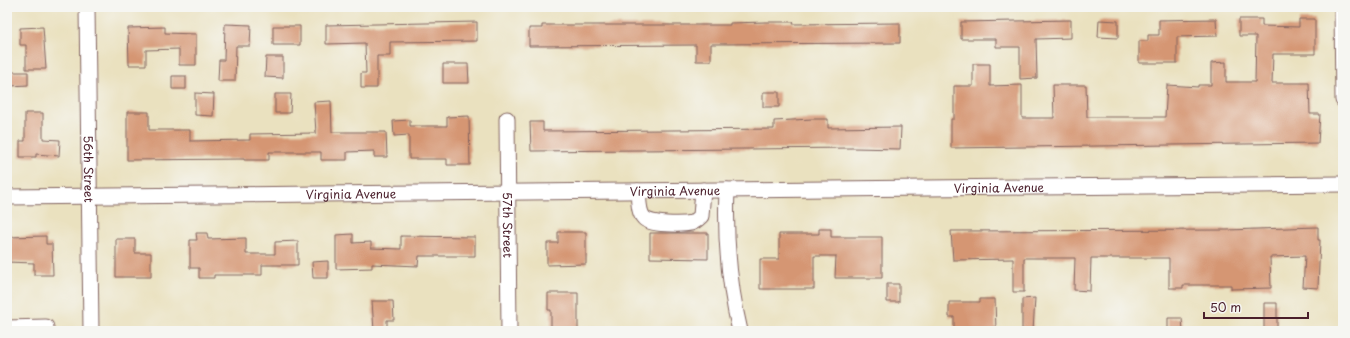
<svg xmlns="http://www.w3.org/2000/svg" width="1350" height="338" viewBox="0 0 1350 338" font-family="'Playpen Sans',sans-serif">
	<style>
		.building { fill: #d59673 }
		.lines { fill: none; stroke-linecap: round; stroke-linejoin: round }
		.minor-casing { stroke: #82635f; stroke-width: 17 }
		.minor { stroke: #fff; stroke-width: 15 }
		.labels { text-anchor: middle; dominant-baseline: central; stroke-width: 4; stroke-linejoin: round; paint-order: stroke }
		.street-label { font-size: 12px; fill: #4a1f2b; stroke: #f6f6f2 }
	</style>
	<rect width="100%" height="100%" fill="#f6f6f2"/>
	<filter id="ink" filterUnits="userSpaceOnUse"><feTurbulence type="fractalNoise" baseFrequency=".025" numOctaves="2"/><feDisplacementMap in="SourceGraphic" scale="8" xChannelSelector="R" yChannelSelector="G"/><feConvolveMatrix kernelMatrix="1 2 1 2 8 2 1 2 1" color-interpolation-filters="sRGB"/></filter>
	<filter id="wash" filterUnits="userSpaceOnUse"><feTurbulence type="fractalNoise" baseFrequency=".012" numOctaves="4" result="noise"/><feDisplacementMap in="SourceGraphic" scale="16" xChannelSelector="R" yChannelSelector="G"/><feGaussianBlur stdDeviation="0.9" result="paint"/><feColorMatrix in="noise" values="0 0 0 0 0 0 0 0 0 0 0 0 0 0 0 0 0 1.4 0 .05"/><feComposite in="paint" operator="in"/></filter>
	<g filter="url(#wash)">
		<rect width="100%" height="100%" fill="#eae1bf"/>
		<g id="blocks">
			<path class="building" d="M1216 19 1217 36 1177 37V63H1139V41H1148V35H1159V20Z
				M1239 19H1262V26L1299 27V19H1315V54H1273L1272 83H1309L1310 114H1320L1318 143 951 148V119H954V86H973V64H990V86L1022 85V118H1054L1053 85H1086L1087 117H1165L1167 85 1198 87V85H1211V63L1226 62V82H1255L1256 36H1239Z
				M1071 20V38L1036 39 1037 78 1020 79V47H996V39H961V22Z
				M1099 20 1118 21V38L1098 37Z
				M477 22V41L390 42V56H377V88H361V73H366L365 43 326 44V25Z
				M765 22H794L793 24 900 23V43L711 44V61H696V45L529 46V28H542V25H730V23Z
				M225 24 251 25 250 46H236L235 81H218L219 60H224Z
				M273 26H300V45H273Z
				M43 27 46 69H26V45H20V28Z
				M165 27V33L196 34V65H179V49L146 50V65H129L128 28Z
				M266 57H283V78L265 77Z
				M443 64H468L469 83H443Z
				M11 72H28V85L11 86Z
				M172 76H186V89H172Z
				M763 92H779V107H763Z
				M195 93 214 94 213 116 195 115Z
				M275 94H291L290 113H275Z
				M331 101 332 132H386L387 157H374V151L347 152V160H321V152H269V160H244V159L127 160V112H149V130H190V141L250 140V134L316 133 314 102Z
				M25 113H43V139L60 140 59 156 36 154V157H20V141H25Z
				M469 116 470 165H447V159H409V135L394 136 393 121 410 120V126H447V117Z
				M812 119H828V128L901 127 900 149 853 148 531 151 530 122H543V131L671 130 774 129V121Z
				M1318 227V240H1320L1318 288 1303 287 1305 256 1270 257 1271 288 1231 289V285H1183V288H1169V258H1091L1090 291 1074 290 1075 258H1024V292H1013V259L953 260 952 245 951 231 1227 230Z
				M819 229H831V237H882V278H835L836 256H814V289H760V259H779V234H819Z
				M558 232H586V264L547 265V243H558Z
				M196 233H207L208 239 246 238V254H275V242L298 241V265H262V275H214V278H199V268H190V240H197Z
				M650 233H708V259L650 258Z
				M353 234V243L371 242V248L401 249V236L475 237V256H419L418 266 372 264V268L336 269V235Z
				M46 236V244H52L53 275H34V263L7 262V237Z
				M116 239H135V253H151V277H116Z
				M328 261V278H313L312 262Z
				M887 284H899V302H887Z
				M548 293H578V331H551V310H548Z
				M1035 298 1033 331H1022V299Z
				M980 299H995L996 331H954V317H949V302H980Z
				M372 301H393L394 320H387V331H374Z
				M1264 303H1277V331H1264Z
				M1168 318H1182L1183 331H1168Z"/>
		</g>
	</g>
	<g filter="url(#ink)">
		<use href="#blocks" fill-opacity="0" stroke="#82635f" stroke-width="1"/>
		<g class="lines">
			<defs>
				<g id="minor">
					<path id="s1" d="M87 7 91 331"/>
					<path d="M1342 7 1343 100"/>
					<path id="s2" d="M507 119 509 331"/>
					<path d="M727 190C725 237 729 285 740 331"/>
					<path d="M638 191C639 199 638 212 644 218 650 225 682 225 691 223 695 222 698 219 701 216L703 190"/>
					<path id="s3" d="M7 197 1343 184"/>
					<path d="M7 328 46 327"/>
				</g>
			</defs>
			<use href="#minor" class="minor-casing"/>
			<use href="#minor" class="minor"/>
		</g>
	</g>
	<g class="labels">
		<g class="street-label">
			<text stroke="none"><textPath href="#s1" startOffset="162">56th Street</textPath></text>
			<text stroke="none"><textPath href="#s3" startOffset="992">Virginia Avenue</textPath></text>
			<text stroke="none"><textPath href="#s3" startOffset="668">Virginia Avenue</textPath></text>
			<text stroke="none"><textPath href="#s3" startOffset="344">Virginia Avenue</textPath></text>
			<text stroke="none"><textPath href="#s2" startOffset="106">57th Street</textPath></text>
		</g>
	</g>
	<rect width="1350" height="338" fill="none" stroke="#f6f6f2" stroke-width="24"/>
	<path d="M1204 312v6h104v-6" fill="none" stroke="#4a1f2b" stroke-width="2"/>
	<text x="1210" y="312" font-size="12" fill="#4a1f2b" stroke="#f6f6f2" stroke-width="3" paint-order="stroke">50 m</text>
</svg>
